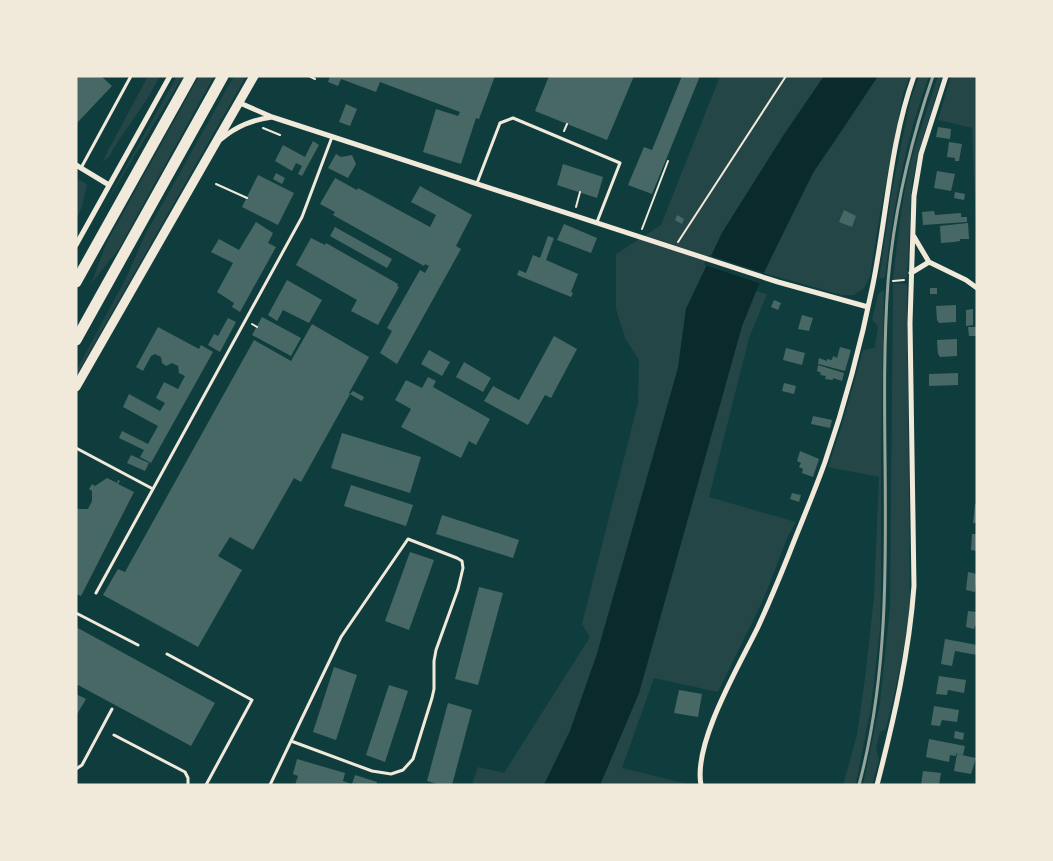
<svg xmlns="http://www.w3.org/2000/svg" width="1053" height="861" viewBox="0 0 1053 861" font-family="'Crimson Pro',serif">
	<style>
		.green { fill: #244646 }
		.water { fill: #0a2a2b }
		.pier { fill: #0f3d3e }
		.building { fill: #486865 }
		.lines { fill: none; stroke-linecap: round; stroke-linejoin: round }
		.path { stroke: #f1e9da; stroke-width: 2 }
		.service { stroke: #f1e9da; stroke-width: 3 }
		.minor { stroke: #f1e9da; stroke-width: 5 }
		.secondary { stroke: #f1e9da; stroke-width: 9 }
		.motorway { stroke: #f1e9da; stroke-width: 11 }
		.rail { stroke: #97a49c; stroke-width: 3 }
	</style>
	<rect width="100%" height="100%" fill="#0f3d3e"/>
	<path class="green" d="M148 76H160L147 99 113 149 110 156 102 162Z
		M177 76H183L99 215Z
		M199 76H214L118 250 91 284 106 244Z
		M234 76H246L77 374 76 371 127 276 145 235Z
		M720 76H824L783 136 722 233 686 309 678 368 597 654 570 731 544 785H472L478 767 504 773 590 637 582 624 638 403 639 360 625 338 616 309V254L661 225Z
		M878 76H910L903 94 880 213 870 276 864 288 854 295H842L764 273 811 173 833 144Z
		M919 76H929C905 140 893 209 885 277L879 279 892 190 910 102Z
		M938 76H942L917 158 912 183 907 278 893 280C897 243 901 206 909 169 917 137 928 107 938 76Z
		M951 76H977V252L972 128 938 120Z
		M76 178 87 184 82 207 76 220Z
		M893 283 907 284 910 605C905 647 896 688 886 729L880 732 876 749 879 760 872 785H863L880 703 890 606Z
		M884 290 881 445V590L880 628 871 707 856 783 855 785H843L857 735 866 671 874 597 879 477 828 467 842 425 863 350 875 348 878 326 872 320 878 294Z
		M756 291 767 294 749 338 709 497 796 522 788 536 764 598 718 692 654 678 622 768 691 785H600L639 693 742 326Z"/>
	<path class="water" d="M824 76H878L813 173 764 272 742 326 639 693 600 785H544L570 731 597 654 678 368 686 309 722 233 783 136Z"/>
	<path class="pier" d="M709 255 766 274 762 284 704 265Z"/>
	<path class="building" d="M76 76H101L112 86 76 124Z
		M330 76H495L479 119 476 118 461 164 423 152 436 109 458 116 460 112 380 82 376 92 341 79 338 86 328 82Z
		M549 76H634L607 140 535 111Z
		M682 76H700L652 194 628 185 644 147 652 150Z
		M346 104 357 109 350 126 339 122Z
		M938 127 951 129 950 139 936 137Z
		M313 141 319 145 302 176 298 174 302 166 296 163 292 171 275 161 283 145 305 157Z
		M949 142 962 144 959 161H955V158L947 157Z
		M336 154 341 157 352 155 356 164 348 178 328 168Z
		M563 164 603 177 597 198 557 185Z
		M937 171 955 174 951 191 934 188Z
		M276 173 285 178 282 184 273 179Z
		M258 175 294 193 278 225 242 207Z
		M335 178 357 190 358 188 430 227 436 215 411 202 420 186 472 215 456 246 461 249 397 364 380 353 392 331 387 328 420 270 425 273 429 266 425 264 424 266 333 215 335 212 320 204Z
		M955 192 965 194 964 200 954 198Z
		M844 210 856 216 852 227 839 222Z
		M934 211 935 215 961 213V217H967V222L923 225 922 212Z
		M677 215 684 219 682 224 675 220Z
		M256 222 273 233 268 243 276 247 240 312 232 307 234 303 217 292 233 263 211 252 219 239 239 250Z
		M968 223 969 239H960V241L954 242 941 243 940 226Z
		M564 224 597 238 591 253 557 240Z
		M335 227 392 259 387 268 330 236Z
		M548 236 554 238 546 260 578 274 571 292 573 293 571 297 517 275 519 270 526 273 533 255 540 258Z
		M311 238 325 245 326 243 398 284 397 286 399 287 378 325 351 311 357 300 296 265Z
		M287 280 322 300 309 323 283 310 277 321 268 315Z
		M930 288H937V294H930Z
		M774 300 781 303 778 310 771 307Z
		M956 305V322L939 323 937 320 936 306Z
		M973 309V325L966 326V310Z
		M802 315 813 318 809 331 798 329Z
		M262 317 301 338 291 356 252 335Z
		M228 318 236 322 220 352 208 345 214 334 218 336Z
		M312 324 369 357 349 393 350 394 301 482 294 478 253 550 230 537 218 556 242 570 198 647 103 595 118 569 125 572 254 340 291 361Z
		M158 327 199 349 201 345 213 352 151 463 140 457 144 450 119 438 122 431 148 444 158 426 123 407 129 394 160 411 165 403 156 398 164 382 178 389 185 376 179 373 178 366 172 363 166 366 162 363 161 357 155 354 151 356 143 371 136 367Z
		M968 327H977V336H969Z
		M554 336 577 349 551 398 545 395 528 425 484 401 493 386 519 400Z
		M957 339V356L940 357 938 354 937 340Z
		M840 347 851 350 845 371 818 364 819 358 827 361V359L832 360 833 356 837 358Z
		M786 348 805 353 802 365 783 360Z
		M429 350 450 362 442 376 421 364Z
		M464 362 491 378 483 392 456 377Z
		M818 365 844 373 842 381 833 378V380L825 379 826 376 820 375 821 373 817 371Z
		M958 373V385L929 386V374Z
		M428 377 436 381 433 387 490 419 476 445 469 441 461 458 401 427 411 409 395 400 406 380 422 388Z
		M784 383 796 386 794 394 782 391Z
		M353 391 364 397 362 401 350 394Z
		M813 416 832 420 830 428 811 424Z
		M342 433 421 457 410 493 331 468Z
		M800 451 819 459 813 477 802 473 803 469 799 467 801 463 797 461Z
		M131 455 149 463 145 471 127 463Z
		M107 478 117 483 118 480 120 481 118 484 134 492 81 596 76 594 77 509H88L92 501V491L89 489 92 484 95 486Z
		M351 485 413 505 406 526 344 506Z
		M792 493 801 495 799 502 790 499Z
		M975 504H977V523H973Z
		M442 515 519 540 513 558 436 534Z
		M972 534H977V551L971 550Z
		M410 552 434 560 409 630 385 621Z
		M968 572 977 574 975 592 966 590Z
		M479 587 503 593 478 685 455 679Z
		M968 611 977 612V622L974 629 966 627Z
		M76 627 215 703 191 746 78 685 76 687Z
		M945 639 977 645V655L955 651 952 666 941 664Z
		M334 667 357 675 336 740 313 732Z
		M939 676 966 680 964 693 948 690 947 695 936 694Z
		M389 685 408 691 385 762 366 755Z
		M679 690 702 694 698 717 674 713Z
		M76 694 86 699 76 716Z
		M448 703 472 710 452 785H441L427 781Z
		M934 706 959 710 957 722 942 720 940 726 931 725Z
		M955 731 964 733 963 740 954 738Z
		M929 739 965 746 963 755 953 753 956 754V756L950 755 949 762 926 757Z
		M957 754 976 758 971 774 954 771Z
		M297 759 345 773 343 781 352 784 355 775 377 782 376 785H295L298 776 293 774Z
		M923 771 941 773 939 785H921Z"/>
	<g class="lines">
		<path class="path" d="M309 76 315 79
			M263 128 280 135
			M564 131 567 124
			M216 184 247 198
			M576 207 580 192
			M642 229 668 161
			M678 242 786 76
			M893 281 904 280
			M252 324 257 327"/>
		<path class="service" d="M81 168 131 76
			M477 183 500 123 513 118 620 163 597 222
			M76 448 153 489
			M96 593 302 217 332 137
			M76 613 138 645
			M167 654 252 700 206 785
			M114 735 185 772 188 778V785
			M76 769 82 765 112 709
			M270 785 291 741 341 637 408 539 457 558 462 561 463 568 458 589 436 650 434 661V689L432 698 413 759 403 770 391 774 372 771 291 741"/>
		<path class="minor" d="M240 103 272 117 778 282 868 307
			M221 139C237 126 252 120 272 117
			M76 165 109 185
			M913 235 929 262
			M76 245 170 76
			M911 273 929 262 966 280 977 288
			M701 785C693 743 739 666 758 627 769 603 779 579 789 554 801 523 814 493 825 462 845 404 861 344 873 284 887 214 890 143 914 76
			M877 785C894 719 909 654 914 586L910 323 914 196 921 154 946 76"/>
		<path class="secondary" d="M76 387 254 76"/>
		<path class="motorway" d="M76 282 191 76
			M76 340 223 76"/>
		<path class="rail" d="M859 785C903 620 876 450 888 282 894 212 910 143 933 76"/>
	</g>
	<rect width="1053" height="861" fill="none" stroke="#f1e9da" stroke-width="155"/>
</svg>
